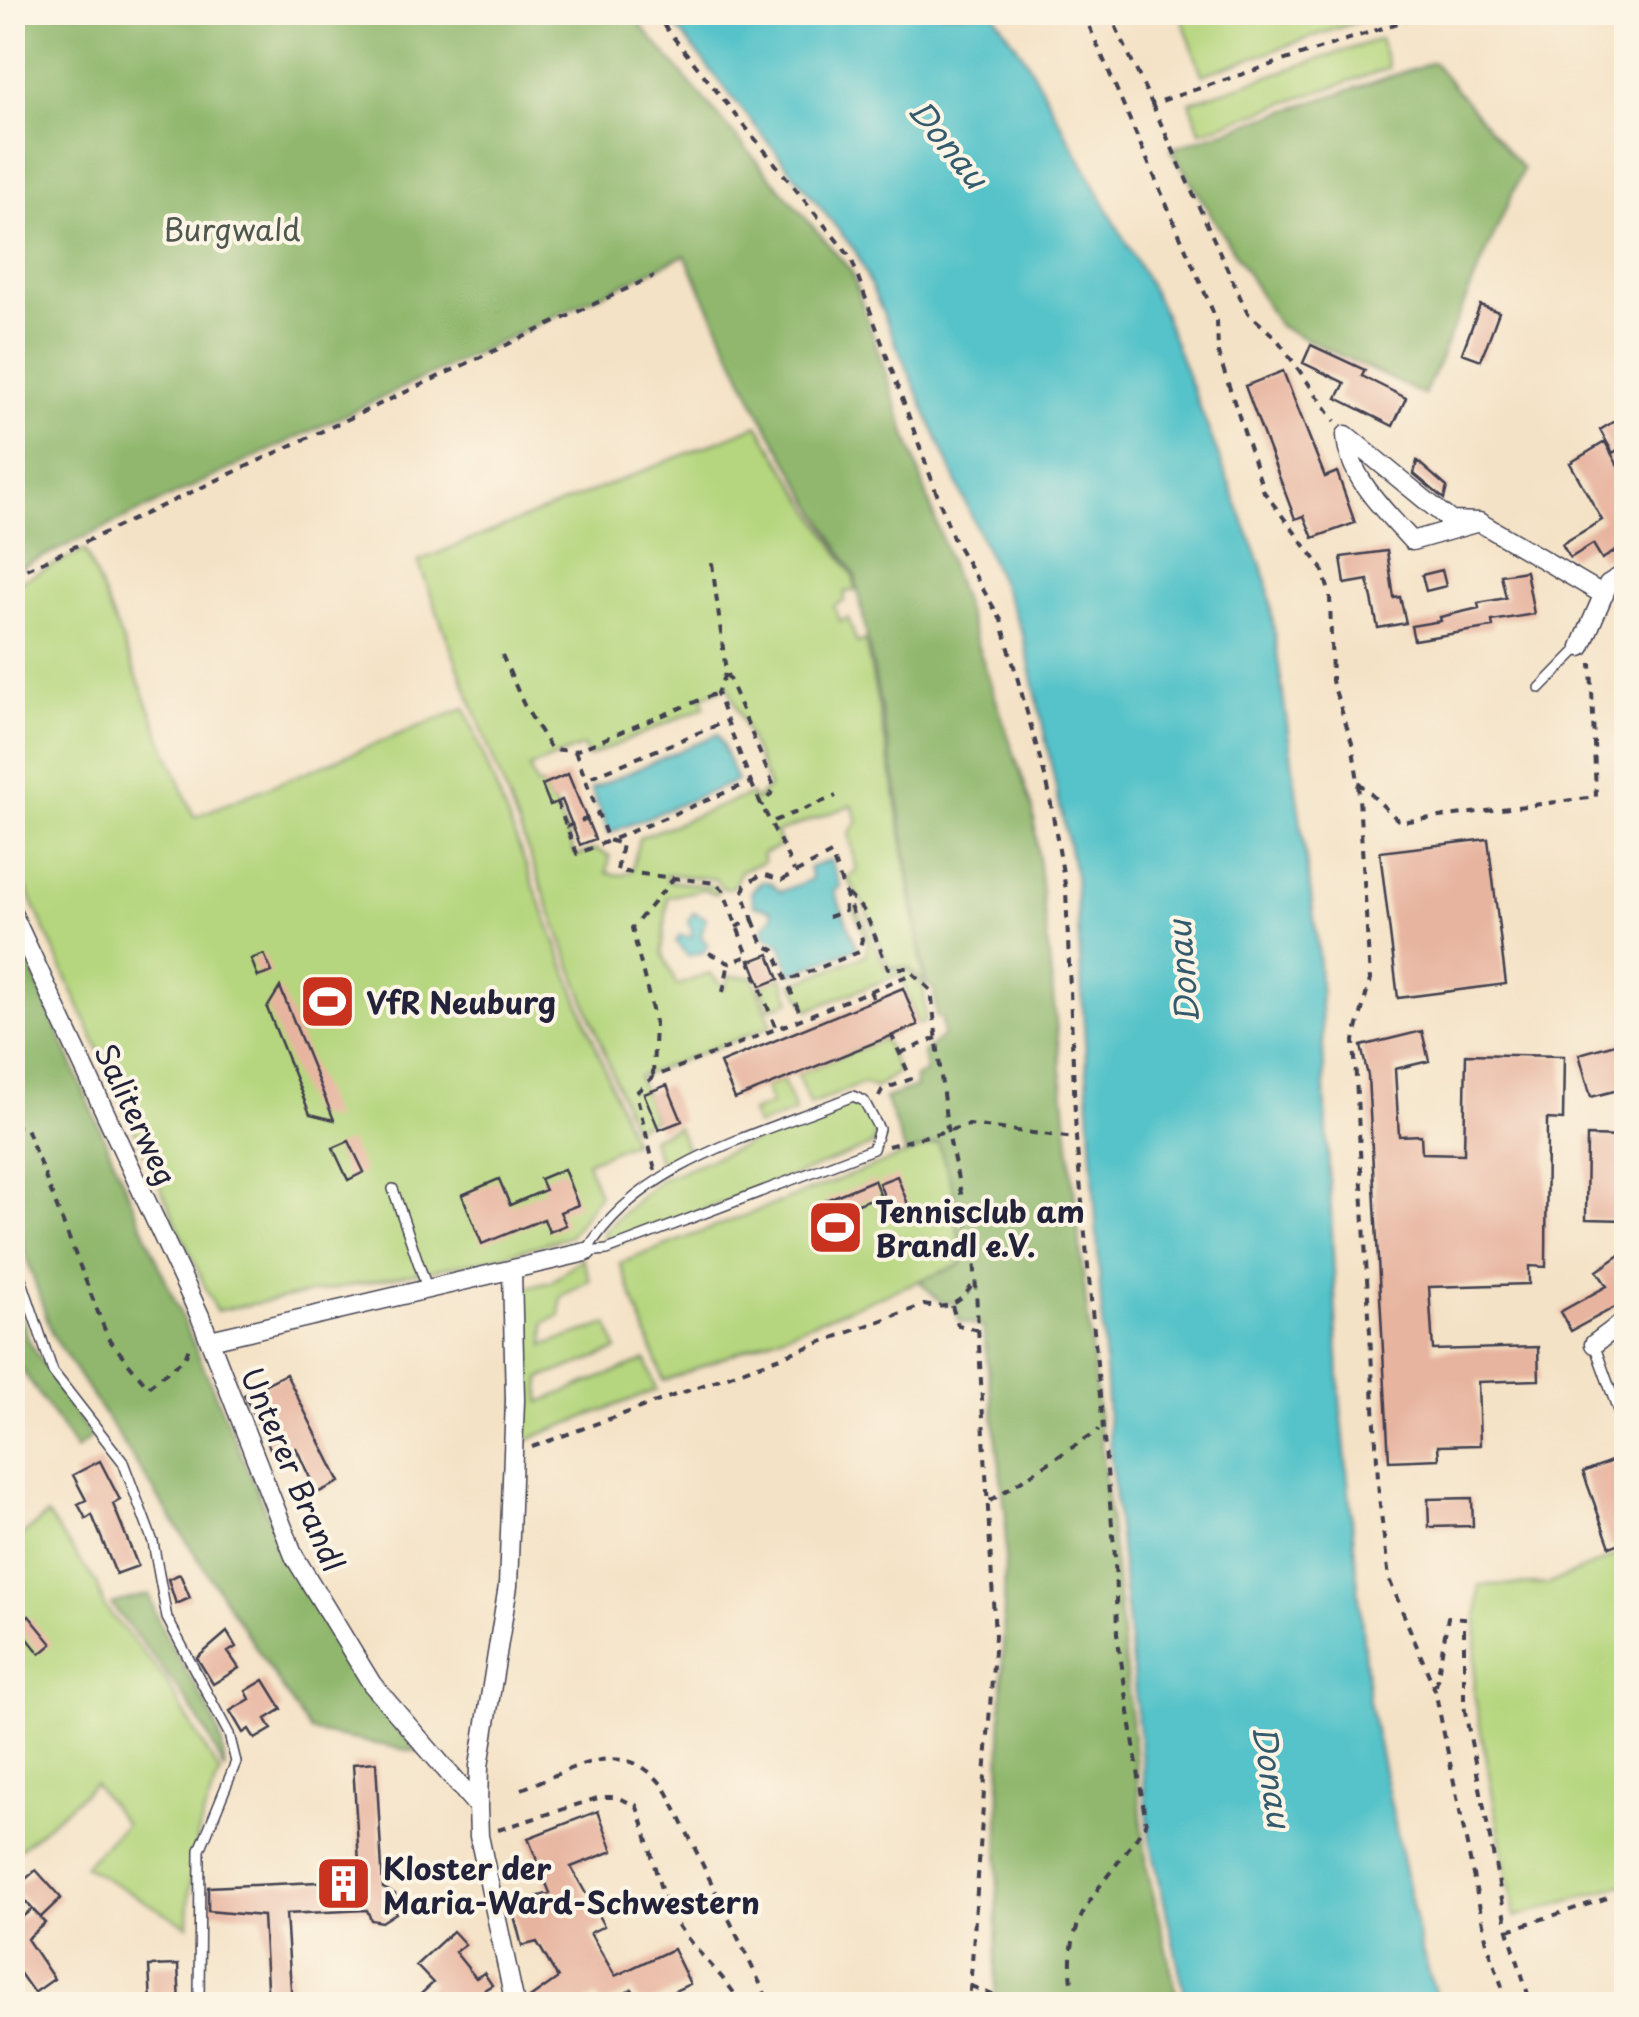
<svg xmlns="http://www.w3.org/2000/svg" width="1639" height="2017" viewBox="0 0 1639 2017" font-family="'Playpen Sans',sans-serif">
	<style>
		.green { fill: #b5d67e; stroke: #6c7c5c; stroke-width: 2.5; fill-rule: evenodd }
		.forest { fill: #90b76d; stroke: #596c54; stroke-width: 2.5 }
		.water { fill: #55c3c9; stroke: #3c7282; stroke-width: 2.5 }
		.building { fill: #e7b49f }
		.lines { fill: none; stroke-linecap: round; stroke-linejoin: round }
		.service-casing { stroke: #423f50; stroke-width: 12 }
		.minor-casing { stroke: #423f50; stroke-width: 21 }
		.path { stroke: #423f50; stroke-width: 4; stroke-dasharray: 8 8; stroke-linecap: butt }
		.service { stroke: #fff; stroke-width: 9 }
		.minor { stroke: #fff; stroke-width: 18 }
		.labels { text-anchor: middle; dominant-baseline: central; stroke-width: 8; stroke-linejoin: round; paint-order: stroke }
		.park-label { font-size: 30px; fill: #4e584f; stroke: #fcf5e5 }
		.poi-label { font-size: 30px; font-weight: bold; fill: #22223b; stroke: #fcf5e5; text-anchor: start }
		.street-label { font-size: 30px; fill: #22223b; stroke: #fcf5e5 }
		.water-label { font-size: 32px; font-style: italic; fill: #345a6d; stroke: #fcf5e5 }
	</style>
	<rect width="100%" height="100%" fill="#fcf5e5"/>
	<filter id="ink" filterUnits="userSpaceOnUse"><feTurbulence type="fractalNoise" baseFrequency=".01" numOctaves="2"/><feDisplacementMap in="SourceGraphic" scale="20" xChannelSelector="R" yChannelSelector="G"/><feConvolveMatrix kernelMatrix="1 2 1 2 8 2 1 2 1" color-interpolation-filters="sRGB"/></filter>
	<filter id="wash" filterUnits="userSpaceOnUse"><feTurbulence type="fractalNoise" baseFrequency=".0048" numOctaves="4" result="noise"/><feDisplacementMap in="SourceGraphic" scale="40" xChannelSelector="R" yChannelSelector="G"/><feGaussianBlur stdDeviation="2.25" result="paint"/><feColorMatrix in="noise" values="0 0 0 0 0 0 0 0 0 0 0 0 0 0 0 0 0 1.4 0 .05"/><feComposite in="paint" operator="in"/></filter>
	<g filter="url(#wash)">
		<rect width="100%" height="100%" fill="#f4e2c6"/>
		<path class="green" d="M1372 13 1373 16 1202 75 1180 13Z
			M1380 39 1389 68 1200 132 1190 102Z
			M758 425 853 576 856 591 845 592 844 601 834 606 840 621 848 618 857 643 865 640 894 786 924 983 908 967H889L864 905 847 878 857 870 849 834 858 821 852 805 776 833 781 846 762 854 764 862 741 870 734 886 725 889 715 879 666 874 667 881 715 886 719 891 716 894 704 889 668 897 662 952 677 986 709 973 725 988 729 976 753 977 772 1026 638 1077 654 1119 633 1128 418 561ZM728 686 769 787 755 801 751 794 639 838 632 870 622 875 607 873 610 856 595 849 576 856 554 803 550 804 542 785 537 786 529 768 583 746 588 757 705 707 702 697Z
			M85 550 194 817 465 708 633 1142 587 1162 599 1195 569 1237 490 1259 216 1311 13 859 12 585Z
			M857 907 886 969H907L924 988 925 1022 918 1025 900 974 809 1010 793 984 865 955 868 944 853 908Z
			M782 977 791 1001 770 1009 761 986Z
			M884 1039 898 1072 875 1088 864 1083 810 1105 797 1074Z
			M783 1080 795 1112 756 1126 751 1112 771 1104 765 1087Z
			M853 1101 865 1108 876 1135 871 1146 607 1247 603 1241 606 1229 659 1180Z
			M678 1127 689 1155 661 1167 651 1138Z
			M938 1142 954 1191 962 1264 664 1381 620 1263Z
			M582 1258 590 1280 561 1297 560 1316 545 1322 544 1345 608 1324 617 1350 541 1378 540 1402 646 1360 656 1390 518 1443 519 1289 551 1282Z
			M47 1515 97 1584 104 1606 165 1679 220 1774C194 1830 190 1866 188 1926L84 1866 125 1824 94 1784 20 1849 13 1843 12 1544Z
			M1626 1551V1884L1515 1917 1474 1693 1479 1585 1549 1584Z"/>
		<path class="forest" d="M12 13H630L851 271 1033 809 1147 1868 1179 2004H1155L1151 1997 1144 2004H995L1006 1517 983 1327 959 1321 954 1303H942L919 1281 962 1264 954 1191 938 1143 906 1154 885 1098 916 1087 915 1077 926 1072 923 1053 943 1036 942 1019 936 1017 934 989 926 984 896 785 855 576 760 414 685 255 13 571Z
			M1433 62 1523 169 1424 395 1279 326 1171 149Z
			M12 925 287 1560 365 1689 418 1752 310 1731 52 1334 13 1217V1121L18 1111 12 1104Z
			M12 1288 29 1341 91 1437 76 1450 13 1356Z
			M149 1594C163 1652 229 1713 224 1771 200 1706 152 1658 111 1604Z"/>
		<path class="water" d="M665 13H994L1025 58 1160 305 1267 581 1318 946 1340 1398 1369 1701 1421 1948 1439 2004H1187L1150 1839 1110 1451 1075 876 1023 634 856 252Z
			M718 734 737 781 609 833 591 789Z
			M830 860 841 887 834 890 857 948 791 974 781 944 764 935V926L773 916 771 910 754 905 751 892 761 882H770L780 892 812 879 809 868Z
			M694 912 706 918 701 936 708 945 704 952 688 956 676 942 680 935 693 937 688 920Z"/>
		<g id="blocks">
			<path class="building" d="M1480 305 1499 312 1481 360 1462 353Z
				M1311 345 1365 370 1362 376 1406 398 1393 426 1337 398 1345 383 1303 363Z
				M1283 371 1325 477 1337 472 1355 523 1313 538 1304 516 1295 519 1245 386Z
				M1626 414V444L1613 453 1600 430Z
				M1605 442 1626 480V545L1602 559 1593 544 1570 558 1562 544 1602 520 1570 463Z
				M1417 461 1447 487 1444 499 1414 474Z
				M1387 551 1394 598 1400 597 1406 623 1378 628 1368 580 1345 584 1341 557Z
				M1442 570 1446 586 1426 591 1422 575Z
				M1526 571 1534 614 1492 621 1493 627 1414 640 1411 626 1441 621 1440 617 1479 608 1478 603 1506 598 1501 575Z
				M568 774 595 839 580 845 562 800 550 805 542 785Z
				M1488 839 1506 984 1398 998 1380 852Z
				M264 954 272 972 258 977 251 959Z
				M769 954 779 979 761 986 751 961Z
				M280 987 334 1120 310 1114 267 1008Z
				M903 988 918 1025 735 1099 720 1063Z
				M1422 1031 1429 1061 1395 1069 1399 1136 1421 1135 1422 1153 1464 1154 1466 1054 1564 1056 1563 1120 1547 1119 1546 1267 1529 1266V1284L1429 1287 1433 1350 1538 1347 1539 1380 1478 1382 1480 1445 1438 1446 1439 1459 1389 1461 1368 1076 1361 1046Z
				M1626 1041V1088L1591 1097 1579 1054Z
				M667 1085 682 1121 659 1130 644 1094Z
				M1587 1136 1626 1137V1220L1586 1219Z
				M349 1141 364 1172 348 1180 333 1148Z
				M564 1169 578 1205 560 1212 566 1225 549 1232 544 1219 482 1244 462 1195 499 1179 510 1205 545 1190 540 1179Z
				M897 1176 911 1212 893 1220 879 1183Z
				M874 1180 880 1195 832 1215 826 1200Z
				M1626 1251V1301L1571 1331 1560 1312 1607 1286 1597 1271Z
				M286 1374 340 1482 317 1493 296 1448 275 1458 244 1395Z
				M1614 1460 1626 1493V1541L1610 1547 1583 1472Z
				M100 1461 120 1500 113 1504 138 1566 116 1574 92 1515 86 1519 78 1504 86 1500 73 1475Z
				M1472 1498 1473 1526 1429 1527 1428 1499Z
				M180 1574 190 1598 176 1604 168 1579Z
				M29 1616 52 1644 40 1654 17 1625Z
				M227 1632 236 1647 228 1652 239 1668 213 1684 197 1658Z
				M264 1680 282 1709 266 1719 272 1729 255 1739 249 1729 243 1733 230 1711 250 1699 246 1691Z
				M376 1762 383 1888 395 1894 396 1913 382 1922 371 1920 367 1910 286 1914 292 2004H268L263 1916 208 1911V1887L360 1880 353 1764Z
				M598 1811 613 1851 571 1867 604 1926 590 1933 615 1976 673 1949 690 1984 647 2004H640L632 1989 607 2004H600L596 1996 585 2004H527V2000L558 1978 537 1942 522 1946 511 1904 550 1893 528 1838Z
				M36 1870 61 1898 40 1918 45 1923 27 1939 54 1979 34 1993 12 1962V1917L16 1922 32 1909 40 1917 14 1889Z
				M453 1931 465 1944 455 1952 476 1978 484 1973 492 1985 461 2004H410L433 1983 416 1965Z
				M178 1965 180 2004H151L149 1966Z"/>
		</g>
	</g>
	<g filter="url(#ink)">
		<use href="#blocks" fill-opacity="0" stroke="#423f50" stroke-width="2.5"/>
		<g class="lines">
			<defs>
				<path id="service" d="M1540 688 1580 647
					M853 1096 864 1101 879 1129 873 1149 607 1250 586 1252C640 1161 761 1134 853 1096Z
					M393 1189 427 1288
					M12 1252 53 1372 123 1462 153 1542 167 1618 229 1734 236 1762 200 1850 199 2004
					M1594 1344 1626 1433"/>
				<path id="minor" d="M1479 522 1412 541C1385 511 1348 477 1346 435L1451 521 1479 522 1604 595
					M1581 647 1608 584 1626 573
					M12 913 200 1316 294 1556 372 1684 478 1807
					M512 1271 515 1400 508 1586 479 1766 478 1807 479 1836 515 2004
					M210 1340 586 1252
					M1594 1344 1626 1320"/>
			</defs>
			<use href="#service" class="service-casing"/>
			<use href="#minor" class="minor-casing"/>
			<path class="path" d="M653 12 851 258 953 538 1001 620 1048 787 1066 890 1076 1138 1115 1557 1117 1634 1146 1823C1103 1891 1055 1915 1076 2004
				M1083 12 1217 321 1218 353 1264 492 1322 568 1330 595 1332 681 1352 743 1358 781 1370 980 1354 1041 1379 1497 1389 1579 1435 1690 1487 1943 1508 2004
				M1109 12 1152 104 1431 12
				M1152 104 1247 312 1277 339 1335 421
				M712 563 726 672 775 789 761 806
				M12 576 654 276
				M502 655 524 705 551 749 575 751 717 693
				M725 674 717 693 727 721
				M575 751 608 840 622 844 617 871 715 883 723 890 776 1029 870 991 874 1000
				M751 782C764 813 781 840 794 871
				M1358 782 1400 822 1596 797 1591 663
				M557 802 577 854 751 782 727 721 586 779
				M774 821 836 796
				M566 827 598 814
				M848 894 865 912 888 968H907L931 990 947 1128 974 1254 995 1636 969 2004
				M828 917 845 911 844 897
				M753 920 763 945 774 950 801 1016
				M736 927 753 920 743 893 745 885 762 874 782 880 831 854 862 939 859 952 786 981
				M709 953 729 963 748 956
				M870 991 912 974
				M723 992 729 963
				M900 1053 937 1038
				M653 1075 655 1022 632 928 674 878
				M879 1097 882 1090 911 1079 892 1036
				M12 1125 26 1128 108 1338 148 1387 185 1358 190 1344
				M888 1146 969 1125 1074 1138
				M655 1170 636 1093 653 1077 776 1029
				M952 1306 958 1325 978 1330
				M532 1447 924 1305C950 1310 961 1303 975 1281
				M990 1501 1099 1430
				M1436 1686 1448 1617 1464 1618V1706L1508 1930 1531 2004
				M522 1789C576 1768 627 1732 668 1793L770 2004
				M498 1830 601 1797H616L636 1805C652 1842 654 1882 673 1917 691 1950 723 1972 741 2004
				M1508 1930 1626 1892
				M971 1986 1014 2004"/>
			<use href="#service" class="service"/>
			<use href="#minor" class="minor"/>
		</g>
	</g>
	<defs>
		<symbol id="stadium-square" viewBox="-11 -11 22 22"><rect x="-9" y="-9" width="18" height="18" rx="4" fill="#c8321e" stroke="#fcf5e5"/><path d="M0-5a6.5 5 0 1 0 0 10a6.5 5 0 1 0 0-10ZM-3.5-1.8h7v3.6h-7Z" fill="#fff"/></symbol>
		<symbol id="building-square" viewBox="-11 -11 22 22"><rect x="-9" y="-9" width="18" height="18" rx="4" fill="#c8321e" stroke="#fcf5e5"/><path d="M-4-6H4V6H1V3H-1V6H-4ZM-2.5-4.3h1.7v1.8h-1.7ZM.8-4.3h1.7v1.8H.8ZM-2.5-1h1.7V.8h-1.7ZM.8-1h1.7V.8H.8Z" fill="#fff"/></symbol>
	</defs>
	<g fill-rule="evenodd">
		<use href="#stadium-square" x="296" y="970" width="63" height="63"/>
		<use href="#stadium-square" x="804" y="1196" width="63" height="63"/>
		<use href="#building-square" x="312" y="1852" width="63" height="63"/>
	</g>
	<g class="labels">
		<g class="park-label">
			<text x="232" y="228">Burgwald</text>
		</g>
		<g class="poi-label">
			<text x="366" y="1001">VfR Neuburg</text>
			<text x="875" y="1210">Tennisclub am<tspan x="875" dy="34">Brandl e.V.</tspan></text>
			<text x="383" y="1867">Kloster der<tspan x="383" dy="34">Maria-Ward-Schwestern</tspan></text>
		</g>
		<g class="street-label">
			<text transform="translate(137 1114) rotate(65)">Saliterweg</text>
			<text transform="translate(294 1469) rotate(67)">Unterer Brandl</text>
		</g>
		<g class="water-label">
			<text transform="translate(949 143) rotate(51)">Donau</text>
			<text transform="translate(1182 972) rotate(-95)">Donau</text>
			<text transform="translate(1273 1776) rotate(81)">Donau</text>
		</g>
	</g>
	<rect width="1639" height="2017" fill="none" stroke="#fcf5e5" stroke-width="50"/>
</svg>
